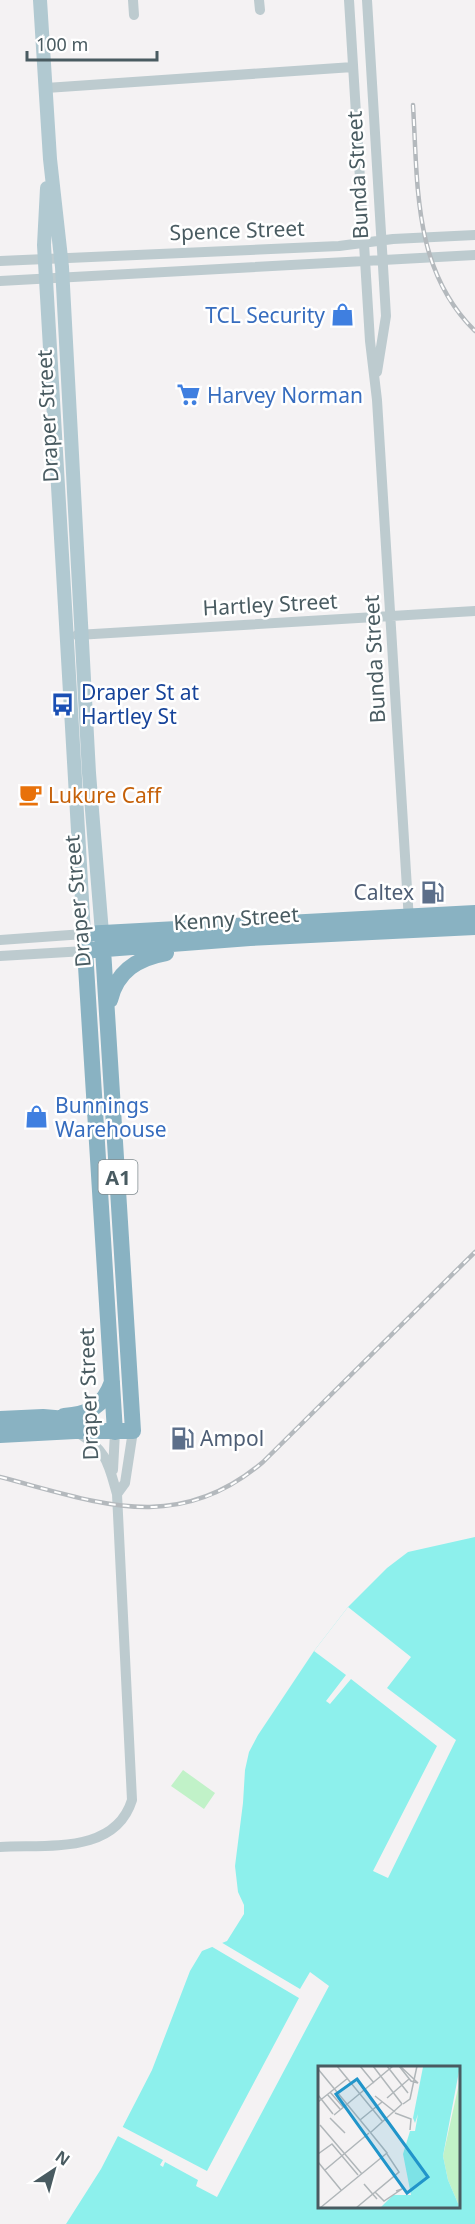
<svg xmlns="http://www.w3.org/2000/svg" width="475" height="2224" viewBox="0 0 475 2224" font-family="'Noto Sans',sans-serif">
	<style>
		.green { fill: #c1f2c8 }
		.water { fill: #8df0ec; fill-rule: evenodd }
		.pier { fill: #f4f2f3 }
		.lines { fill: none; stroke-linecap: round; stroke-linejoin: round }
		.minor { stroke: #bdcbcf; stroke-width: 10 }
		.major { stroke: #b1c9d1; stroke-width: 14 }
		.highway { stroke: #89b2c2; stroke-width: 16 }
		.rail-casing { stroke: #b4b9bd; stroke-width: 4.5 }
		.rail { stroke: #fff; stroke-width: 2; stroke-dasharray: 7; stroke-linecap: butt }
		.labels { text-anchor: middle; dominant-baseline: central; stroke-width: 5; stroke-linejoin: round; paint-order: stroke }
		.shield { fill: #fff; stroke: #808c90; stroke-width: 1.5 }
		.shield-label { font-size: 20px; font-weight: bold; fill: #495b61 }
		.street-label { font-size: 21px; fill: #495b61; stroke: #fff }
		.shop-label { font-size: 21px; fill: #366cbe; stroke: #fff; text-anchor: start }
		.transit-label { font-size: 21px; fill: #164399; stroke: #fff; text-anchor: start }
		.food-label { font-size: 21px; fill: #c56008; stroke: #fff; text-anchor: start }
		.service-label { font-size: 21px; fill: #4e5e75; stroke: #fff; text-anchor: end }
		.inset-road { fill: none; stroke: #b0b6b9; stroke-width: 1.5 }
		.view { fill: #2195ca; fill-opacity: 0.15; stroke: #2195ca; stroke-width: 3 }
		.inset-edge { fill: none; stroke: #495b61; stroke-width: 3 }
	</style>
	<rect width="100%" height="100%" fill="#f4f2f3"/>
	<path class="green" d="M183 1770 215 1793 204 1809 171 1786Z"/>
	<path class="water" d="M475 1537V2224H66L101 2169 152 2070 190 1971 202 1951 227 1941 244 1914V1905L238 1892 235 1866 243 1803 245 1770 249 1752 258 1735 314 1651 348 1607 387 1568 408 1552ZM319 2068H458V2208H319Z"/>
	<path class="pier" d="M348 1607 411 1657 387 1688 456 1740 388 1878 373 1871 437 1746 351 1679 330 1704 326 1701 346 1675 314 1651Z
		M219 1941 300 1989 310 1972 329 1986 217 2197 196 2186 198 2180 165 2162 163 2167 160 2165 163 2160 116 2135 121 2126 207 2171 299 1998 209 1945Z"/>
	<g class="lines">
		<path class="minor" d="M133 0 134 15
			M259 0 260 10
			M349 0 370 341 377 400 409 921
			M367 0 386 316 377 372
			M46 88 353 67
			M0 261 339 246 393 239 475 235
			M0 281 475 255
			M77 635 475 611
			M0 940 84 934
			M0 956 85 951
			M113 1470 115 1432
			M117 1494 125 1483 133 1431
			M0 1847C46 1844 115 1855 132 1800L117 1494C108 1462 107 1451 77 1432"/>
		<path class="major" d="M40 0 50 159 62 267 89 773 102 933
			M47 188 44 245 84 934"/>
		<path class="highway" d="M93 950 250 938 475 927
			M110 1000C117 971 138 958 166 953
			M64 1416C89 1414 103 1407 112 1382
			M0 1419 43 1417 78 1420
			M115 1432 84 934 475 913
			M0 1435 75 1431H133L102 933"/>
		<defs>
			<path id="rail" d="M413 105C418 186 413 270 475 331
				M0 1477C97 1502 176 1536 263 1462L475 1252"/>
		</defs>
		<use href="#rail" class="rail-casing"/>
		<use href="#rail" class="rail"/>
	</g>
	<defs>
		<symbol id="shop-bare" viewBox="-9 -9 18 18"><path d="M-5-2.5h2.3a2.7 3.5 0 0 1 5.4 0H5L5.5 6h-11ZM-1.5-2.5h3a1.5 2.3 0 0 0-3 0Z" fill="#3f7fe0" stroke="#fff" stroke-width="2.5" paint-order="stroke"/></symbol>
		<symbol id="supermarket-bare" viewBox="-9 -9 18 18"><path d="M-6-5.5h2.5l.6 2H6L4.5 2H-2.5L-4.4-4H-6ZM-1.5 3.2a1.3 1.3 0 1 0 .1 0ZM3 3.2a1.3 1.3 0 1 0 .1 0Z" fill="#3f7fe0" stroke="#fff" stroke-width="2.5" paint-order="stroke"/></symbol>
		<symbol id="bus-bare" viewBox="-9 -9 18 18"><path d="M-5-6H5V4H4V6H2V4H-2V6H-4V4H-5ZM-3.5-4V0h7V-4ZM-3.5 1.2v1.5H-2V1.2ZM2 1.2v1.5H3.5V1.2Z" fill="#1a4fb4" stroke="#fff" stroke-width="2.5" paint-order="stroke"/></symbol>
		<symbol id="cafe-bare" viewBox="-9 -9 18 18"><path d="M-5.5-4.5H6V0H3Q3 3.5 0 3.5H-2.5Q-5.5 3.5-5.5 0ZM3-3.2v2h1.7v-2ZM-6 4.5H4V6H-6Z" fill="#e8710a" stroke="#fff" stroke-width="2.5" paint-order="stroke"/></symbol>
		<symbol id="fuel-bare" viewBox="-9 -9 18 18"><path d="M-5.5-6h7V0h2V4h1.3V-2.5L3-4.5l.8-.8L6-3V5H2.5V1h-1V6h-7ZM-4.2-4.7v3.2H.2V-4.7Z" fill="#5c6f8a" stroke="#fff" stroke-width="2.5" paint-order="stroke"/></symbol>
	</defs>
	<g fill-rule="evenodd">
		<use href="#shop-bare" x="326" y="298" width="33" height="33"/>
		<use href="#supermarket-bare" x="172" y="378" width="33" height="33"/>
		<use href="#bus-bare" x="46" y="688" width="33" height="33"/>
		<use href="#cafe-bare" x="14" y="778" width="33" height="33"/>
		<use href="#fuel-bare" x="416" y="876" width="33" height="33"/>
		<use href="#shop-bare" x="20" y="1100" width="33" height="33"/>
		<use href="#fuel-bare" x="166" y="1422" width="33" height="33"/>
	</g>
	<g class="labels">
		<rect class="shield" x="98.5" y="1160" width="39" height="34" rx="4.5"/>
		<g class="shield-label">
			<text x="118" y="1177">A1</text>
		</g>
		<g class="street-label">
			<text transform="translate(357 175) rotate(-93)">Bunda Street</text>
			<text transform="translate(237 230) rotate(-2)">Spence Street</text>
			<text transform="translate(47 416) rotate(-93)">Draper Street</text>
			<text transform="translate(270 604) rotate(-3)">Hartley Street</text>
			<text transform="translate(374 659) rotate(-93)">Bunda Street</text>
			<text transform="translate(77 901) rotate(-95)">Draper Street</text>
			<text transform="translate(236 918) rotate(-4)">Kenny Street</text>
			<text transform="translate(88 1394) rotate(-92)">Draper Street</text>
		</g>
		<g class="shop-label">
			<text x="325" y="315" text-anchor="end">TCL Security</text>
			<text x="207" y="395">Harvey Norman</text>
			<text x="55" y="1105">Bunnings<tspan x="55" dy="24">Warehouse</tspan></text>
		</g>
		<g class="transit-label">
			<text x="81" y="692">Draper St at<tspan x="81" dy="24">Hartley St</tspan></text>
		</g>
		<g class="food-label">
			<text x="48" y="795">Lukure Caff</text>
		</g>
		<g class="service-label">
			<text x="414" y="892">Caltex</text>
			<text x="200" y="1438" text-anchor="start">Ampol</text>
		</g>
	</g>
	<g transform="translate(318 2066)">
		<rect width="142" height="142" fill="#f4f2f3"/>
		<path d="M142 13V142L130 114 125 90Z" fill="#c1f2c8"/>
		<path d="M142 0 125 90 130 114 142 142H62L75 129H93L85 88 92 65H97L100 48 97 57 95 52 105 1Z" fill="#8df0ec"/>
		<path class="inset-road" d="M19 0 65 56M42 0 56 17M55 0 84 38M69 0 90 27M81 0 93 15 100 17 82 0M0 3 52 66M12 26 25 41M9 28 22 43M0 29 15 48M57 30 77 46M69 32 91 13M0 36 30 12M85 38 92 33 99 0M77 47 93 53 92 64M16 49 75 0M12 52 27 67M42 54 64 36M2 59 44 108M52 67 84 38M0 88 14 78 40 109M0 96 23 124M7 104 51 67M46 118 59 133M57 126 66 135 84 123 78 125M2 142 69 87 52 66M38 142 81 106 69 88"/>
		<path class="view" d="M39 13 110 111 89 127 18 28Z"/>
		<rect width="142" height="142" class="inset-edge"/>
	</g>
	<g transform="translate(54 2170) rotate(36)" stroke="#ffffff" stroke-width="4.5" paint-order="stroke">
	<path d="M0-4.5L10 22L0 15L-10 22Z" fill="#495b61"/>
	<text y="-9" font-size="16" font-weight="bold" text-anchor="middle" fill="#495b61">N</text>
	</g>
	<path d="M27 51v9h130v-9" fill="none" stroke="#495b61" stroke-width="3"/>
	<text x="36" y="51" font-size="18" fill="#495b61" stroke="#ffffff" stroke-width="4.5" paint-order="stroke">100 m</text>
</svg>
